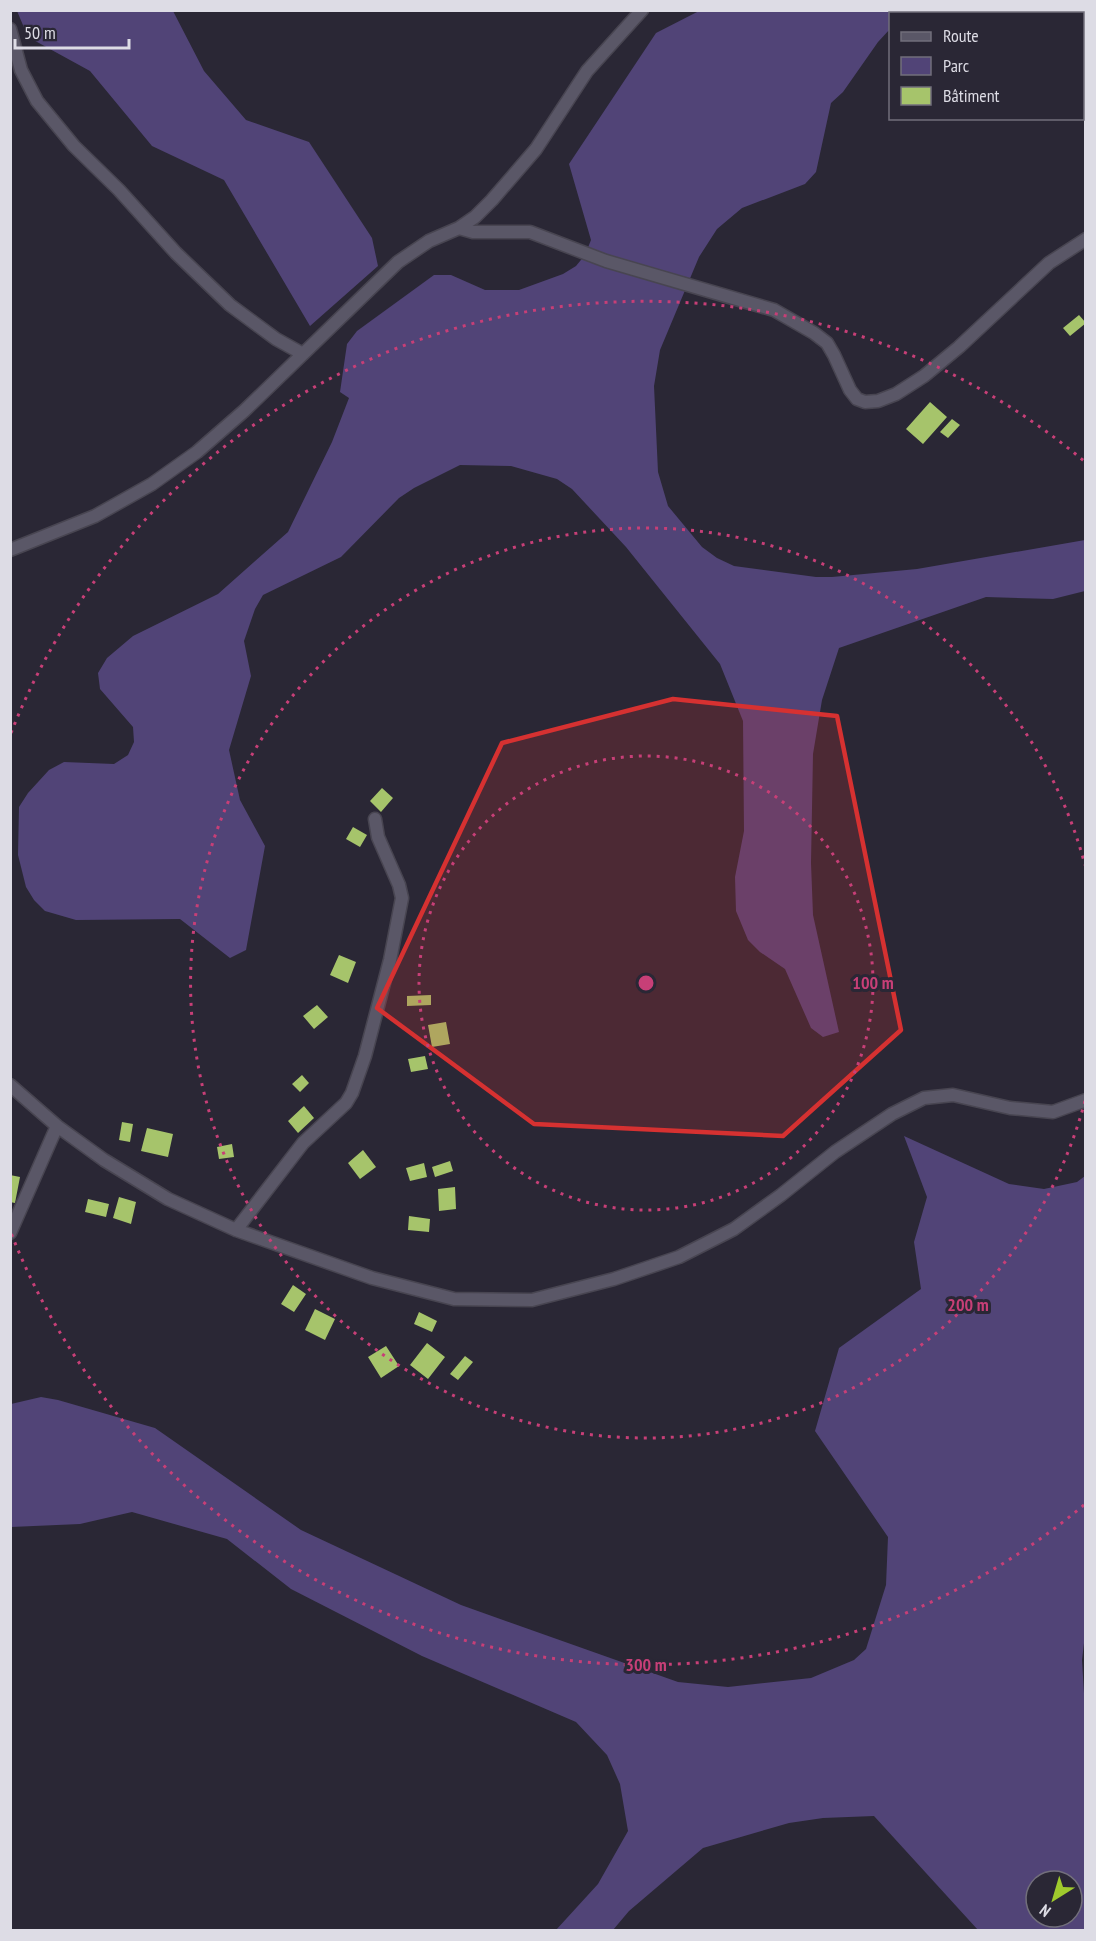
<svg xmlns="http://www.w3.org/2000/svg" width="1096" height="1941" viewBox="0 0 1096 1941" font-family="'PT Sans Narrow',sans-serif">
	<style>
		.green { fill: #514477; fill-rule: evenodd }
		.building { fill: #a6c46b }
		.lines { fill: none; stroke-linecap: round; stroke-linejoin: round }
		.minor-casing { stroke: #484551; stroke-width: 15 }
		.minor { stroke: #5a5767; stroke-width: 12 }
		.marked { fill: #d63131; fill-opacity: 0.2; stroke: #d63131; stroke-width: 4.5; stroke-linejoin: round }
		.ring { fill: none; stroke: #c73f77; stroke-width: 3; stroke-dasharray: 3 6 }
		.centre { fill: #c73f77; stroke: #2a2735; stroke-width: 3 }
		.ring-label { font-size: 18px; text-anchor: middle; font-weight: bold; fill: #c73f77; stroke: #2a2735; stroke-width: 6; stroke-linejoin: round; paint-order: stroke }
	</style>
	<rect width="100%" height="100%" fill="#2a2735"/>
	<path class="green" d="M17 11H173L204 71 246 120 309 142 372 238 378 266 310 326 224 180 152 146 90 71 28 37Z
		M699 11H908L906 13 890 14V29L878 42 843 92 831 103 816 172 805 184 742 208 717 229 699 257 660 350 654 386 658 472 668 506 702 547 717 558 734 566 816 577H832L917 569 1085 540V591L1053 599 986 597 839 648 822 700 813 754 811 863 813 915 839 1032 823 1037 811 1028 785 969 760 952 748 940 736 911 735 877 744 831 743 721 720 664 626 547 572 489 557 479 511 466 460 465 414 488 399 498 341 557 263 595 255 609 244 641 251 676 229 750 240 800 265 846 246 950 230 958 180 919 76 920 45 911 34 900 26 887 18 855 19 807 28 793 49 770 64 762 114 764 128 755 134 742 133 727 100 689 98 673 107 658 133 636 218 594 288 532 332 442 349 398 340 392 347 344 357 331 434 275H451L485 290H519L563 274 576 266 585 255 591 240 569 164 656 33Z
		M904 1136 1009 1184 1044 1189 1077 1182 1085 1176 1086 1626 1082 1660 1086 1727 1085 1930H978L874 1816 823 1818 789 1823 703 1848 629 1911 613 1930H556L598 1884 628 1831 620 1784 607 1755 576 1722 422 1656 291 1589 227 1539 132 1512 80 1524 11 1527V1404L41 1397 58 1400 155 1428 301 1530 461 1605 678 1682 728 1687 811 1678 854 1660 866 1649 886 1585 888 1537 815 1431 839 1348 921 1289 914 1242 927 1197ZM1036 1881H1072V1917H1036Z"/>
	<path class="building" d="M1079 315 1086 323 1070 336 1063 328Z
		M930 402 947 417 923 444 906 429Z
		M952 419 960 425 948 438 940 432Z
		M382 788 393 798 381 812 370 801Z
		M353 827 367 835 360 847 346 839Z
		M339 955 356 962 348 983 330 975Z
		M431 995V1005L407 1006V996Z
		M317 1005 328 1017 314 1029 303 1016Z
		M446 1022 450 1044 432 1047 428 1025Z
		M425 1056 428 1069 411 1072 408 1059Z
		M302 1075 309 1083 300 1092 292 1084Z
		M304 1106 314 1118 298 1133 288 1121Z
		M122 1122 133 1124 130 1142 119 1140Z
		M147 1128 173 1134 168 1157 141 1151Z
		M232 1144 234 1157 219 1159 217 1147Z
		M363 1150 376 1167 360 1179 348 1163Z
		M450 1161 453 1171 435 1177 432 1167Z
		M424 1163 427 1177 410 1181 406 1168Z
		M10 1175 20 1177 15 1203 10 1202Z
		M455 1187 456 1209 439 1211 438 1189Z
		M119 1197 136 1202 131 1224 113 1218Z
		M88 1199 109 1204 106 1217 85 1212Z
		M409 1216 430 1219 429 1232 408 1230Z
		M293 1285 306 1294 294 1312 281 1304Z
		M315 1309 335 1319 325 1340 305 1330Z
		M419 1312 437 1321 432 1332 414 1324Z
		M427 1343 445 1357 428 1379 410 1365Z
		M386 1346 399 1366 381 1378 368 1357Z
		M465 1356 473 1362 458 1380 450 1374Z"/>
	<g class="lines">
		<defs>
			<path id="minor" d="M10 29 21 70 37 101 74 146 119 190 176 253 230 305 276 339 303 354
				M459 228 473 232H530L606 261 774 310 814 333 827 343 834 355 850 390 857 399 865 402 878 401 896 394 924 376 959 347 1049 263 1086 239
				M10 550 95 516 152 484 197 452 244 411 398 262 429 241 459 228 475 217 492 200 536 149 587 71 642 10
				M10 1085 57 1126 104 1160 168 1199 236 1230 372 1278 454 1299 532 1300 614 1279 679 1257 734 1229 781 1195 835 1152 892 1114 924 1098 953 1095 1010 1108 1053 1112 1086 1100
				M236 1230 303 1143 346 1103 352 1093 365 1056 390 960 402 898 399 885 378 837 375 819
				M10 1233 57 1126"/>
		</defs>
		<use href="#minor" class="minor-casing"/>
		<use href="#minor" class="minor"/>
	</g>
	<path class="marked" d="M673 699 837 716 901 1030 783 1136 534 1124 377 1008 502 743Z"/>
	<g class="ring">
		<circle cx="646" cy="983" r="227"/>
		<path d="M1085 1101A455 455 0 1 1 1085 865"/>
		<path d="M1084 1505A682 682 0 0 1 11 1233M11 733A682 682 0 0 1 1084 461"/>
	</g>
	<circle cx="646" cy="983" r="9" class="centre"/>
	<g class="ring-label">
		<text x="873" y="989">100 m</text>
		<text x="968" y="1311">200 m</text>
		<text x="646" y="1671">300 m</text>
	</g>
	<rect width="1096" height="1941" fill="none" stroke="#dddce5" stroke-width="24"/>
	<rect x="889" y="12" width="195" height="108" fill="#2a2735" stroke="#726f7b" stroke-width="1.5"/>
	<rect x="901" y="32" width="30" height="9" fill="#5a5767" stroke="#726f7b" stroke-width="1.5"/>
	<text x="943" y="42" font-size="18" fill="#dddce5">Route</text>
	<rect x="901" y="57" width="30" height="18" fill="#514477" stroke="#726f7b" stroke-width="1.5"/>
	<text x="943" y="72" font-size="18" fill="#dddce5">Parc</text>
	<rect x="901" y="87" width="30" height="18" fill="#a6c46b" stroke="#726f7b" stroke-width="1.5"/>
	<text x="943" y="102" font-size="18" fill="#dddce5">Bâtiment</text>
	<g transform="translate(1054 1899) rotate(217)"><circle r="28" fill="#2a2735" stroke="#726f7b" stroke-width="1.5"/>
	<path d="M0-4.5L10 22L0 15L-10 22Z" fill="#9fca2d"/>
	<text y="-9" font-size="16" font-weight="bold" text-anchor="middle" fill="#dddce5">N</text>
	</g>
	<path d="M15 39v9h114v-9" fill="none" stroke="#dddce5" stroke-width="3"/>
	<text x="24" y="39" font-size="18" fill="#dddce5" stroke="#2a2735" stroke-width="4.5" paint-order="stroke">50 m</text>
</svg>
